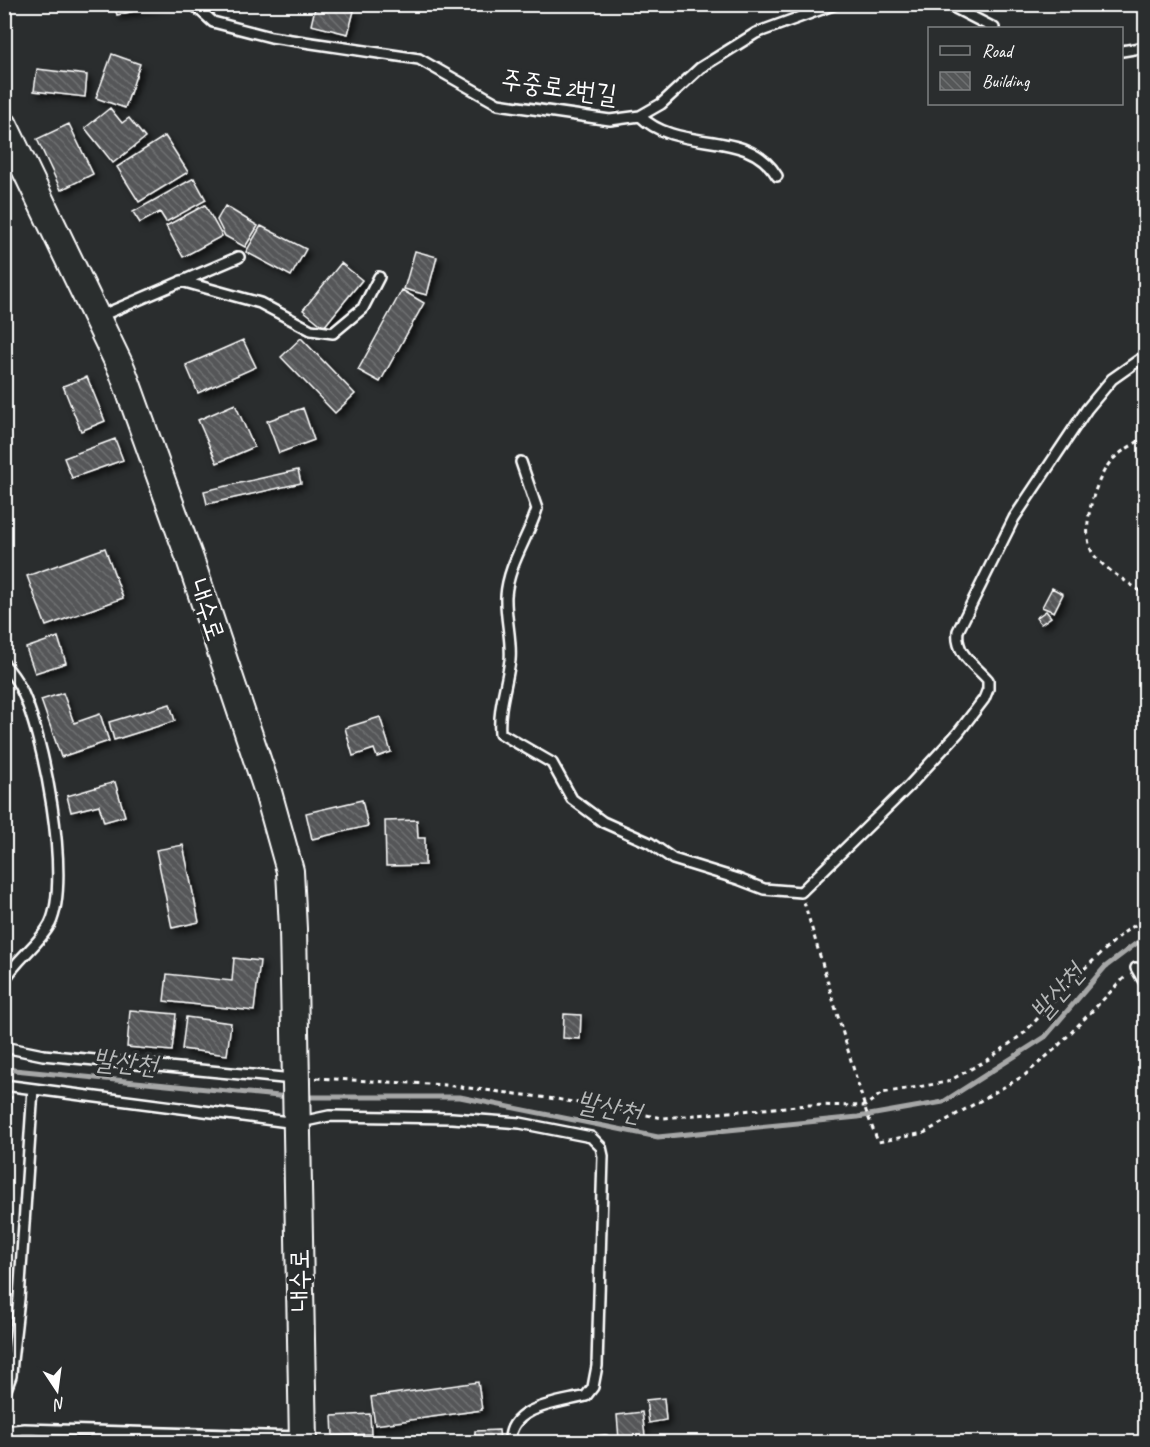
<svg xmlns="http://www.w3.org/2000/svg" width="1150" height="1447" viewBox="0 0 1150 1447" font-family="Caveat,'Poor Story',sans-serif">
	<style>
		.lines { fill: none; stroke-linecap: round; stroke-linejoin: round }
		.stream { stroke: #a6a7a7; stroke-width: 5 }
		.building { fill: url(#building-back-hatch); stroke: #fff; stroke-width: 1.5; filter: url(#shadow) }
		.lane-casing { stroke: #fff; stroke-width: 14 }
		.secondary-casing { stroke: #fff; stroke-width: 30 }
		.path { stroke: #fff; stroke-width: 3; stroke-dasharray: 4.5 4.5; stroke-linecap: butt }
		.lane { stroke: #2a2d2e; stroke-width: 9 }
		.secondary { stroke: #2a2d2e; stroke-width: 26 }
		.labels { text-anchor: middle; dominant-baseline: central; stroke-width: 6; stroke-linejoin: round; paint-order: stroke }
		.street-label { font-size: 26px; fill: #fff; stroke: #2a2d2e }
		.water-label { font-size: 27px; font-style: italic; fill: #b4b6b6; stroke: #2a2d2e }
	</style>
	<defs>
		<pattern id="building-back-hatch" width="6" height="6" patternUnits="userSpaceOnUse" patternTransform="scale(1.5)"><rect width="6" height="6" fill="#555758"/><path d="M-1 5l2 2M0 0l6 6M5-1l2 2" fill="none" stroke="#6e7071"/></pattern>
		<filter id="shadow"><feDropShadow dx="4.5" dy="4.5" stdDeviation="3" flood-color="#0009"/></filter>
	</defs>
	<rect width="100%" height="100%" fill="#2a2d2e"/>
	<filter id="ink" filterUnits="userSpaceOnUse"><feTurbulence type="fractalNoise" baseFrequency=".0167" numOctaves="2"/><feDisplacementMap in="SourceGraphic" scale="12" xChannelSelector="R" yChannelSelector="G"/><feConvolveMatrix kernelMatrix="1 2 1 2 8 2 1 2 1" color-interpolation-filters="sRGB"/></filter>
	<g filter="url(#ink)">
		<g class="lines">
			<path class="stream" d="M4 1069 289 1097
				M302 1097H460L658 1137 858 1117 943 1102 1045 1037 1105 967 1146 936"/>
		</g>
		<path class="building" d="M114 4H163L117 15Z
			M316 4H330L354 11 348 34 311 25Z
			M112 54 140 64 125 108 96 98Z
			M37 69 87 75 85 97 34 91Z
			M110 108 122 123 129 118 145 138 113 163 85 128Z
			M69 124 93 174 61 190 37 139Z
			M165 136 188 172 139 202 117 167Z
			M194 178 206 200 166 222 160 212 140 223 133 212Z
			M205 205 222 236 183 257 166 226Z
			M225 206 258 226 245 247 225 236 217 220Z
			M261 226 306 249 291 276 246 252Z
			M415 251 437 257 427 295 404 289Z
			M341 263 362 280 324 327 303 310Z
			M402 290 424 303 380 382 358 370Z
			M301 338 355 394 335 413 281 357Z
			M243 340 256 367 198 393 186 365Z
			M87 377 105 421 81 431 63 386Z
			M235 404 254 447 217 463 198 420Z
			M303 408 314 440 279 453 267 421Z
			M115 439 123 460 72 478 64 458Z
			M298 470 301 483 207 504 204 491Z
			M105 548 123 598 46 626 27 576Z
			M1052 588 1063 594 1054 612 1042 607Z
			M1046 611 1051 617 1041 624 1036 618Z
			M58 637 66 663 35 673 26 648Z
			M63 693 74 723 100 714 109 741 61 757 41 700Z
			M170 704 175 721 114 740 109 722Z
			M380 717 391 752 377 757 374 749 353 756 345 728Z
			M115 782 125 816 104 822 99 805 71 812 67 796Z
			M362 800 368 826 312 839 306 813Z
			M417 820 418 838H425V865L386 866 385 821Z
			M183 845 199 922 172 928 156 850Z
			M234 958 260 961 254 1011 164 1001 167 974 232 981Z
			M130 1010 176 1014 172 1051 127 1047Z
			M564 1014 581 1015 580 1039 563 1038Z
			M186 1017 231 1023 227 1055 182 1049Z
			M478 1382 482 1410 375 1425 371 1397Z
			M664 1398 666 1420 649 1423 646 1400Z
			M642 1412 645 1436 619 1439 617 1415Z
			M370 1414 371 1434 333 1436 332 1416Z
			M499 1430 500 1442H475V1431Z"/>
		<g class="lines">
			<defs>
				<path id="lane" d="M193 4 213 22 271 37 419 59 498 104 610 120 640 116 661 104 700 68 756 33 836 4
					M947 4 994 28
					M1122 51 1146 47
					M640 116C680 155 747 126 777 176
					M181 281 260 303 311 330 333 333 363 308 379 277
					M98 317 239 257
					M521 462 537 509C528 538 508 565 506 596 505 617 512 639 510 660 507 685 498 708 500 733L552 763 572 799 603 822 650 843 673 859 738 879 764 889 801 892 909 786 958 733 984 699 988 689V680C974 664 955 654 958 631L1014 518 1087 409 1112 379 1146 355
					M4 664C10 671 16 679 20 687 43 731 72 879 50 924 39 945 16 959 4 981
					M1136 968 1146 985
					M4 1047 43 1055 293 1079
					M4 1085 296 1123 329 1116 452 1118 520 1123 591 1137 601 1147 603 1156 597 1366 593 1387 586 1396C560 1403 508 1406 510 1442
					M4 1355 12 1361 11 1376 4 1395
					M12 1361 19 1299 33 1089
					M4 1431 24 1429 302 1437
					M597 1442 605 1441"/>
				<path id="secondary" d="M4 125 122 370 190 559 268 792 290 871 293 929 303 1442"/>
			</defs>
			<use href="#lane" class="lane-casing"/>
			<use href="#secondary" class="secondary-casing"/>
			<path class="path" d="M1146 436C1135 444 1121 451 1112 460 1095 478 1078 534 1094 555 1106 571 1130 583 1146 595
				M804 902 866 1111 878 1142 924 1133 1025 1075 1055 1049 1127 975
				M316 1078 445 1085 556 1099 663 1118 808 1105 865 1106 882 1093 947 1082 989 1059 1024 1033 1083 970 1123 933 1146 918
				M4 1180 11 1096"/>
			<use href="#lane" class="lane"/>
			<use href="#secondary" class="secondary"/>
		</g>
	</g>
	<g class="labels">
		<g class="street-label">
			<text transform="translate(559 87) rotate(8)">주중로2번길</text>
			<text transform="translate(207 610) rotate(71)">내수로</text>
			<text transform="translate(300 1280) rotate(-91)">내수로</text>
		</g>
		<g class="water-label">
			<text transform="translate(1057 992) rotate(-49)">발산천</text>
			<text transform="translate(125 1062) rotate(6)">발산천</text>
			<text transform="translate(609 1107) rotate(11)">발산천</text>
		</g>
	</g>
	<rect width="1150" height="1447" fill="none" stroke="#2a2d2e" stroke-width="24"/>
	<rect x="12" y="12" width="1126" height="1423" fill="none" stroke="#fff" stroke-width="2" filter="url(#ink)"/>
	<rect x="928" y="27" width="195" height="78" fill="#2a2d2e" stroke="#7f8182" stroke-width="1.5"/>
	<rect x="940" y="46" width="30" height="9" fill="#2a2d2e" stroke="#7f8182" stroke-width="1.5"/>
	<text x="982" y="57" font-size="18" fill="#ffffff">Road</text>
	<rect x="940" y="72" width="30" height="18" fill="url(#building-back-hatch)" stroke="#7f8182" stroke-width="1.5"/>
	<text x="982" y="87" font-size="18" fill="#ffffff">Building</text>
	<g transform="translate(57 1390) rotate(167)" stroke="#2a2d2e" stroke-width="4.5" paint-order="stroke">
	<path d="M0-4.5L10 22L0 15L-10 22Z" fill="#ffffff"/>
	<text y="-9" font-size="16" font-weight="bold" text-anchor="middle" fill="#ffffff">N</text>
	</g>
</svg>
